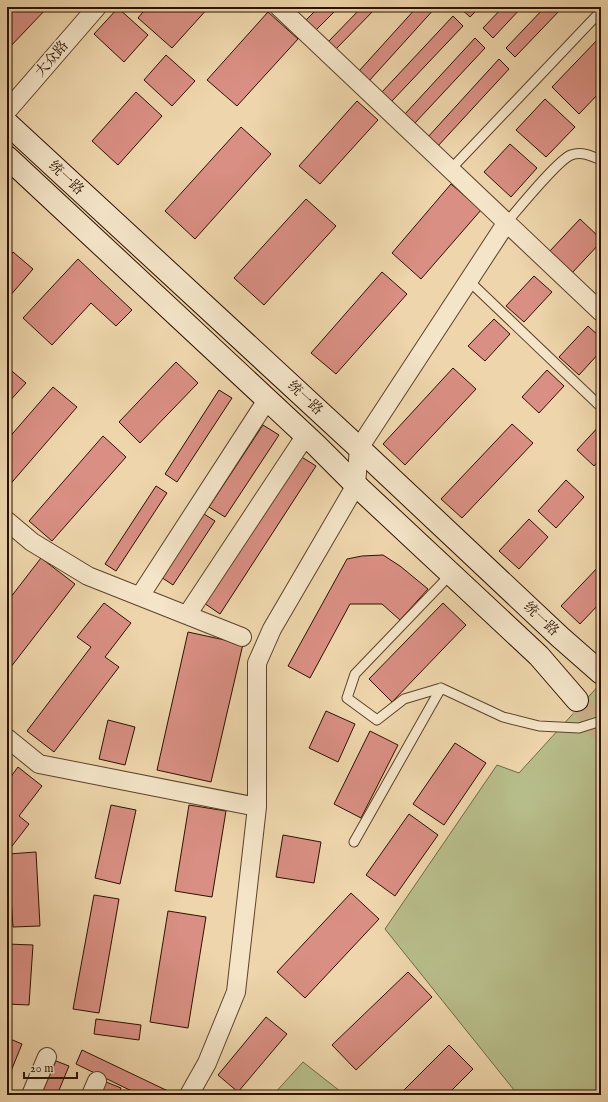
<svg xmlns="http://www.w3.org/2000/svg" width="608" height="1102" viewBox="0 0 608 1102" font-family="'IM FELL English','Noto Serif SC',serif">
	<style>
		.green { fill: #b7bd8a; stroke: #716845 }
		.building { fill: #d98f83; stroke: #2b1200 }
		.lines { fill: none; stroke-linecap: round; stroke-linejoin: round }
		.secondary-tunnel { stroke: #c7ae89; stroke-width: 22; stroke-dasharray: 22 11; stroke-linecap: butt }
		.service-casing { stroke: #5c432b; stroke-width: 11 }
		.minor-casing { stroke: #5c432b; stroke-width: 20 }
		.secondary-casing { stroke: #2b1200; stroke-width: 24 }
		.service { stroke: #f4e4c8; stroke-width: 9 }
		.minor { stroke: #f4e4c8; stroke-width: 18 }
		.secondary { stroke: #f4e4c8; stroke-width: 22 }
		.labels { text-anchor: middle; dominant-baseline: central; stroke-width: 3.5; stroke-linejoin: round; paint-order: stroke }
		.street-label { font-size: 14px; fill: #2b1200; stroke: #f4e4c8 }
	</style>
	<rect width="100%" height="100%" fill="#eed5ab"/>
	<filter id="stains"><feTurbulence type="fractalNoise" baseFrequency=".005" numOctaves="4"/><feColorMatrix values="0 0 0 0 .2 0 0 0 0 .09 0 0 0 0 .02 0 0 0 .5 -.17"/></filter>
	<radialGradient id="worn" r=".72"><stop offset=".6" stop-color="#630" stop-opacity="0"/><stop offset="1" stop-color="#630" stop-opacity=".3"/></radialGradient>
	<path class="green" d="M601 683V1095H518L385 929 497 765 519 773Z
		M303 1062 345 1095H273Z"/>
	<path class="building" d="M7 7H48L7 50Z
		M147 7H209L172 48 138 18Z
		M319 7H339L316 30 306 20Z
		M362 7H377L335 50 327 43Z
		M417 7H436L369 81 359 71Z
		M459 7H480L470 17Z
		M503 7H522L493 38 483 28Z
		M545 7H563L515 57 506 48Z
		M118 8 148 35 124 62 94 34Z
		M268 12 298 39 237 106 207 80Z
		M453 16 463 26 391 102 381 93Z
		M601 36V91L579 114 552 87Z
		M475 38 485 48 414 124 404 115Z
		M166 55 195 81 172 106 144 80Z
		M499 59 509 69 437 147 427 138Z
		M136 92 162 116 118 165 92 141Z
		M545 99 575 127 546 157 516 130Z
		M357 101 378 120 320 184 299 166Z
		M241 127 271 154 195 239 165 211Z
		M510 144 537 168 511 197 484 172Z
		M451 184 481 210 421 279 392 253Z
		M306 199 336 226 264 305 234 278Z
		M580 219 601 239V242L571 274 548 253Z
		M13 252 33 269 9 297 7 295V259Z
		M78 259 132 310 116 326 91 303 52 345 23 318Z
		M382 272 407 294 336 374 311 353Z
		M534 276 552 292 524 322 506 306Z
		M494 319 510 334 485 361 468 346Z
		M588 326 601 338V351L579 375 559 357Z
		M176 362 198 383 140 443 119 422Z
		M7 367 26 383 7 404Z
		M453 368 476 389 405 465 383 444Z
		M547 370 564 386 539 413 522 397Z
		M53 387 77 407 7 488V440Z
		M219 390 232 398 177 482 165 474Z
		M512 424 533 443 462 518 441 499Z
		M601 424V458L594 466 577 450Z
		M263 425 279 435 225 517 209 507Z
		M103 436 126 457 52 541 29 521Z
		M300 456 316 466 220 614 204 603Z
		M566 480 584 497 556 528 538 511Z
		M156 486 167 493 116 571 105 564Z
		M204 514 215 521 173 585 161 577Z
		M529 519 548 537 519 569 499 551Z
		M383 555 400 566 428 589 400 620 382 604H350L310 678 288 666 347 559 362 556Z
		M41 558 75 584 7 672V602Z
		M601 564V602L580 624 561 606Z
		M104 603 131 623 105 657 119 667 54 752 27 731 91 647 77 637Z
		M443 603 466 625 392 702 369 679Z
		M188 632 243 644 211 782 157 770Z
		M326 711 355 724 338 762 309 748Z
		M108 720 135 727 125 765 99 759Z
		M370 731 398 745 361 818 334 804Z
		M455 743 486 763 444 825 413 804Z
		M18 767 42 786 19 816 29 824 9 850 7 849V782Z
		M111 805 136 810 120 884 95 878Z
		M189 805 226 811 212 897 175 891Z
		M409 814 438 835 395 896 366 875Z
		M283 835 321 842 314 883 276 877Z
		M36 852 40 926 13 927 8 854Z
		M351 893 379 919 305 998 277 972Z
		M94 895 119 899 99 1013 73 1009Z
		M168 911 206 917 188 1028 150 1022Z
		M7 944 33 945 29 1005 7 1004Z
		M408 972 432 997 356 1070 332 1045Z
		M266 1017 287 1034 238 1092 218 1075Z
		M96 1019 141 1025 139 1040 94 1034Z
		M8 1038 22 1044 7 1081V1040Z
		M449 1045 473 1069 447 1095H399Z
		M82 1050 168 1091 167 1095H140L76 1064Z
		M56 1061 69 1066 57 1095H41Z
		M106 1082 121 1088 118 1095H101Z"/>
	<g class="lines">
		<path class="secondary-tunnel" d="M577 700 601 732"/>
		<defs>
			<path id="service" d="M450 170 601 11
				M507 222C519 208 558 160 571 155 582 151 592 156 601 160
				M468 280 601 407
				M441 688 404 699 377 720 347 698 355 674 451 574
				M354 842 441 688 503 717 539 726 579 728 601 721"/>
			<path id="minor" d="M279 7C386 109 494 210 601 312
				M7 111 97 7
				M7 521 32 542 88 576 242 637
				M140 596 267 400
				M187 615 306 435
				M7 738 39 764 257 807
				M31 1095 47 1057
				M91 1095 97 1081
				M189 1095 207 1063 236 992 257 807V663L272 629 356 485 359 448 507 222"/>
			<path id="secondary" d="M7 123 359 448 560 637 601 673
				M7 157 316 445 356 485 539 656 577 700"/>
		</defs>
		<use href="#service" class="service-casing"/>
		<use href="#minor" class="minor-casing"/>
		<use href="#secondary" class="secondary-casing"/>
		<use href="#service" class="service"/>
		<use href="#minor" class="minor"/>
		<use href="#secondary" class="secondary"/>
	</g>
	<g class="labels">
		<g class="street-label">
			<text transform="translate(52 59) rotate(-49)">大众路</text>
			<text transform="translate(66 178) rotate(43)">统一路</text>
			<text transform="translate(305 398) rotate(43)">统一路</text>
			<text transform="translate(541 619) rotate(43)">统一路</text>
		</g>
	</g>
	<rect width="608" height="1102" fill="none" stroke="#eed5ab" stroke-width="24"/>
	<rect x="8" y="8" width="592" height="1086" fill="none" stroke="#2b1200" stroke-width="2"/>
	<rect x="12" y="12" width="584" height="1078" fill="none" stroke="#2b1200"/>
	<path d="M24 1072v6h53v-6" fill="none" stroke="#2b1200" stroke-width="2"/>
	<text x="30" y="1072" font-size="12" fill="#2b1200" stroke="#f4e4c8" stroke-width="3" paint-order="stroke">20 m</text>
	<rect width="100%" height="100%" filter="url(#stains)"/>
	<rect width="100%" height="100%" fill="url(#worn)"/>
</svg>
